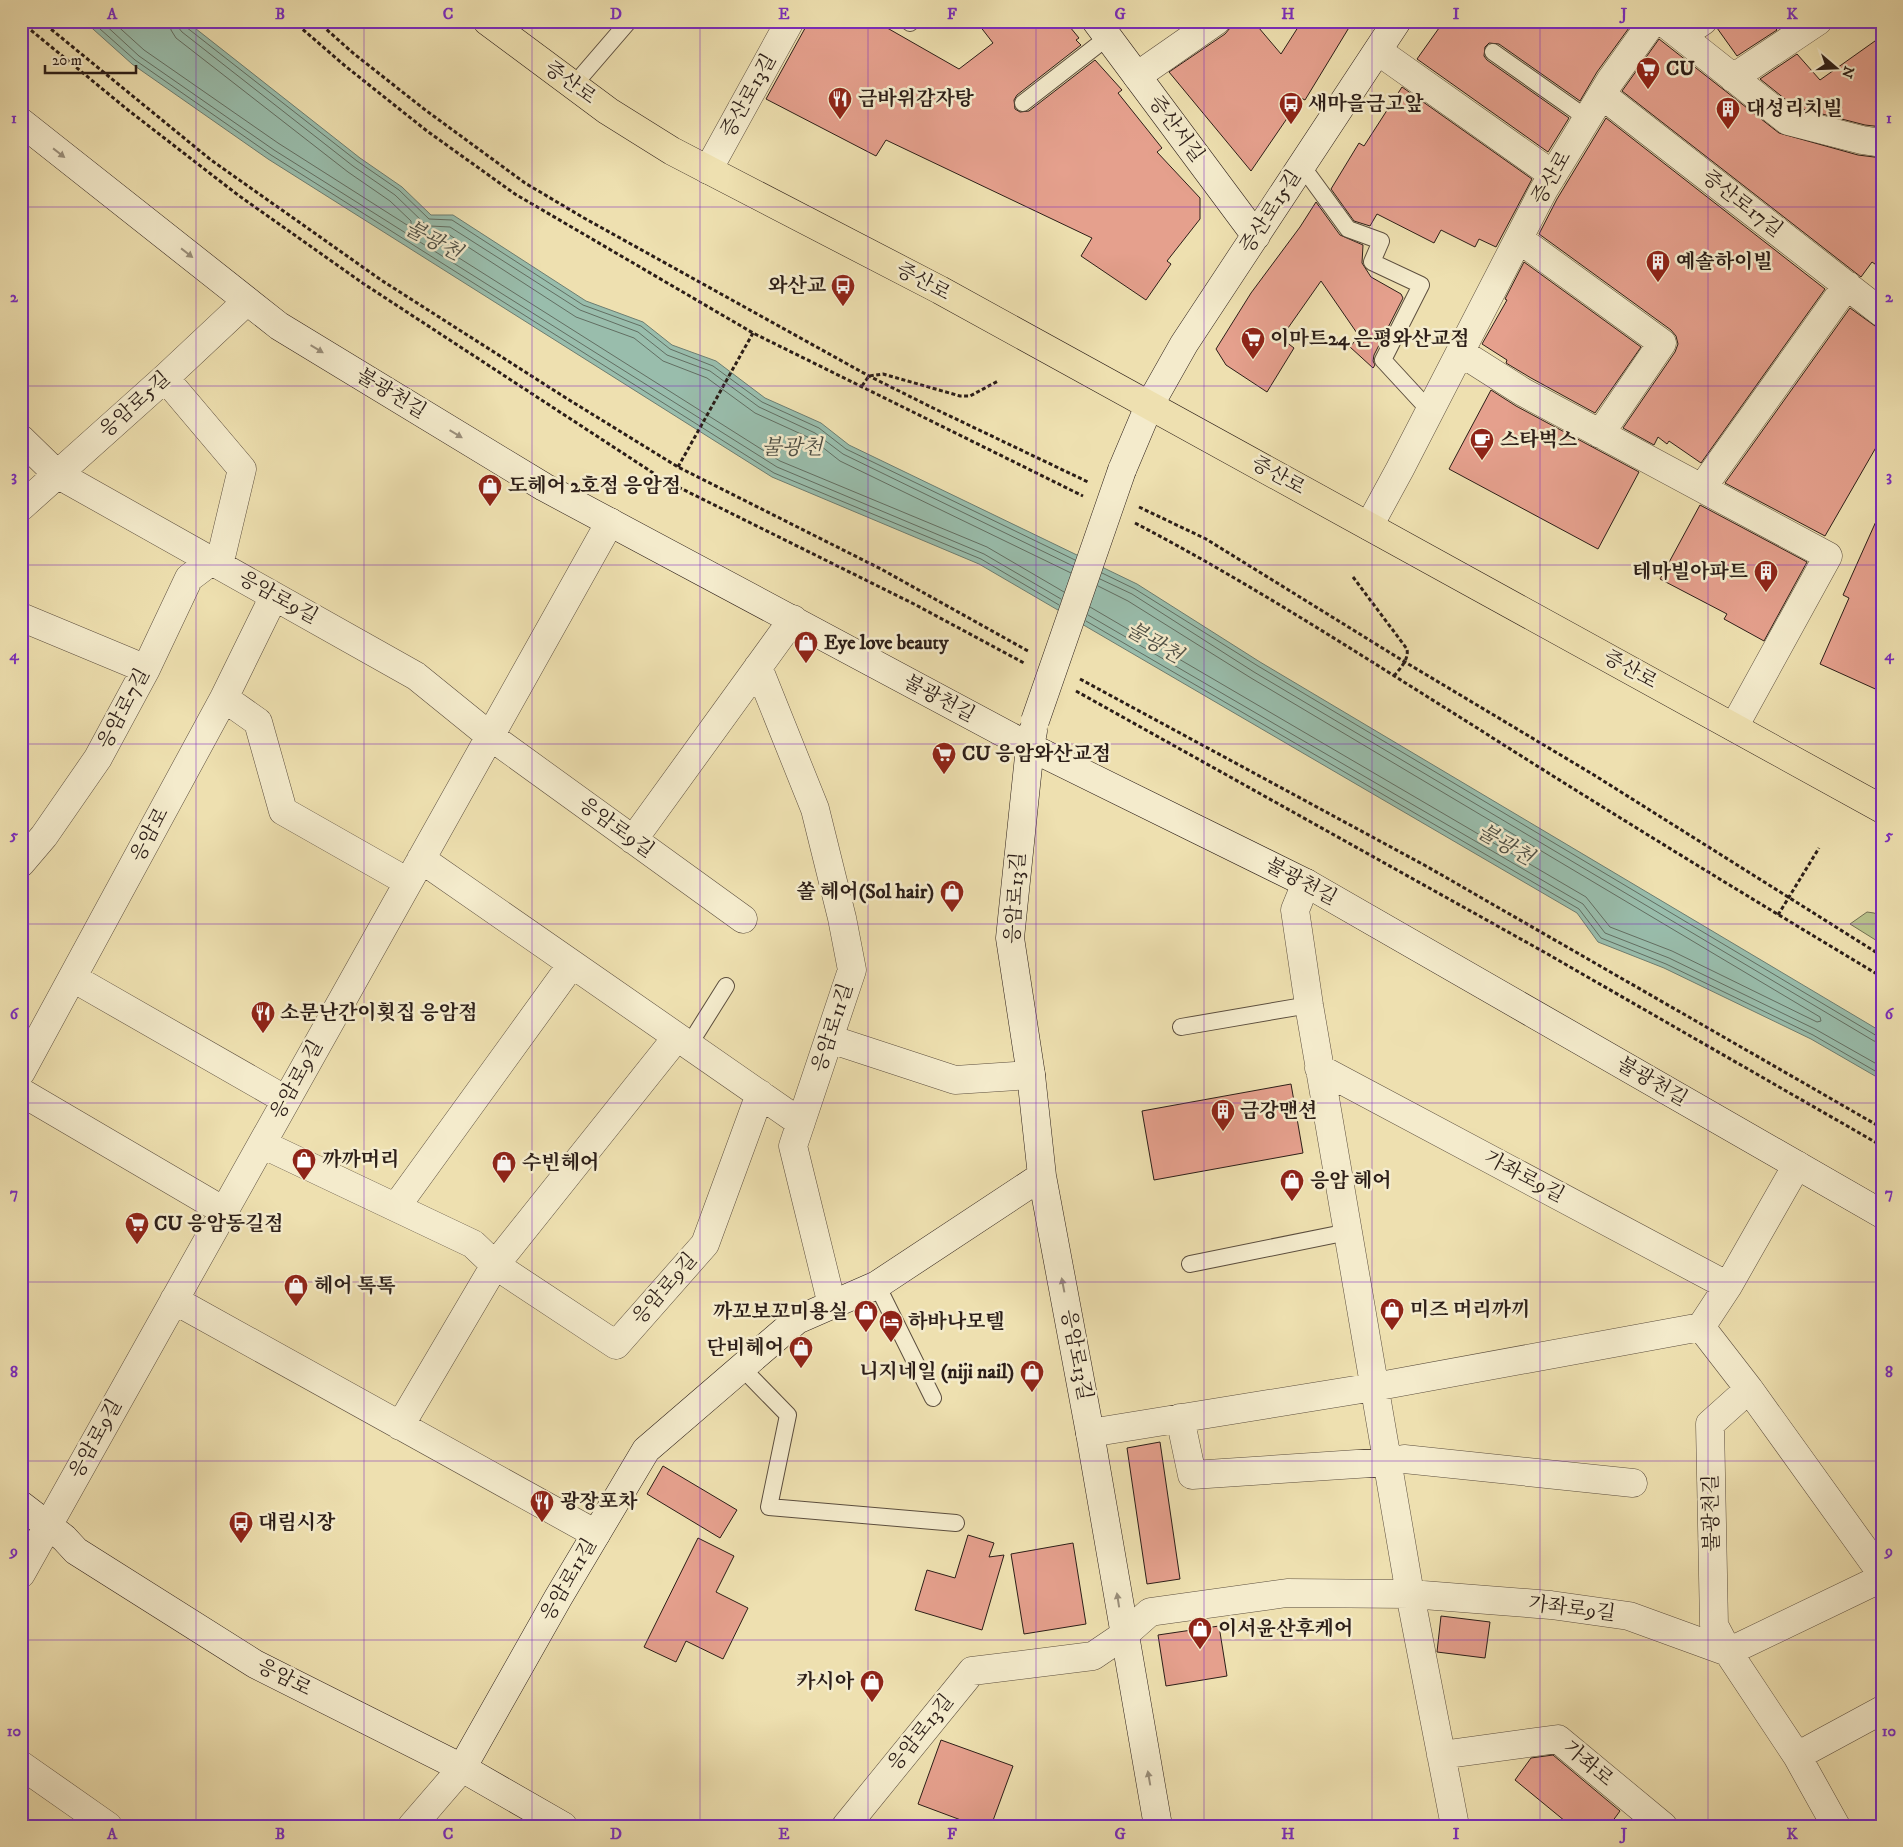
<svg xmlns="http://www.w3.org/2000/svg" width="1903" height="1847" viewBox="0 0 1903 1847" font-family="'IM FELL DW Pica','Noto Serif KR',serif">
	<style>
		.green { fill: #b8c28b; stroke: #727052 }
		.water { fill: #99bdac; stroke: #6d7d71 }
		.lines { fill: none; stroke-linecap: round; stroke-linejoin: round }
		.shore { stroke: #626e62; stroke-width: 1 }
		.building { fill: #e5a08d; stroke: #2c1e18 }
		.lane-casing { stroke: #5c4e3e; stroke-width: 18 }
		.street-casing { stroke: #5c4e3e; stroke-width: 29 }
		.secondary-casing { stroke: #2c1e18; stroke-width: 29 }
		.primary-casing { stroke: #2c1e18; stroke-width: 29 }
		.path { stroke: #2c1e18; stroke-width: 3; stroke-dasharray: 4 2.5; stroke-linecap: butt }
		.lane { stroke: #f4ebcc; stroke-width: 16 }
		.street { stroke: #f4ebcc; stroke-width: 28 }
		.secondary { stroke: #f4ebcc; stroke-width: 28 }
		.primary { stroke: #eee0b0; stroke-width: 28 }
		.secondary-bridge-casing { stroke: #2c1e18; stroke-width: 29; stroke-linecap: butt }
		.secondary-bridge { stroke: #f4ebcc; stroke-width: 28 }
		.oneway { fill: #9a8f7b }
		.grid { fill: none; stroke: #7b2cbf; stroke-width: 1; stroke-opacity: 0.55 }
		.labels { text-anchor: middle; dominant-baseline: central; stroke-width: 5; stroke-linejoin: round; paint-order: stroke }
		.poi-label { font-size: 20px; font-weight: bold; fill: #2c1e18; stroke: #f4ebcc; text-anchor: start }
		.street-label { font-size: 20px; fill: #2c1e18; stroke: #f4ebcc }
		.water-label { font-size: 21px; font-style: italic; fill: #4d4e44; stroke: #f4ebcc }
		.neatline { fill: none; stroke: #7b2cbf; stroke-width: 2 }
		.grid-label { font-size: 16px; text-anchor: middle; font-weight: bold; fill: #7b2cbf }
	</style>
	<rect width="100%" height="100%" fill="#eee0b0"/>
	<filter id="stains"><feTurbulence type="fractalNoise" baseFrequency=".004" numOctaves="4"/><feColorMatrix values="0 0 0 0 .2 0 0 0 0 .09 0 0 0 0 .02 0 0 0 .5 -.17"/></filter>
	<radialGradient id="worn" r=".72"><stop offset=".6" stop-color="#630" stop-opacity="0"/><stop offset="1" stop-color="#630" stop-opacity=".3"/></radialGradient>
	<path class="green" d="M1867 912 1874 913 1882 917V944L1850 924Z"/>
	<path class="water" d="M84 21H186L360 158 402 187 431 215H453L586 301 643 322 672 345 716 361 765 398 821 423 849 445 1137 584 1260 662 1882 1032V1080L1811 1039 1664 968 1598 942 1577 913 979 564 772 477 268 159 132 64Z"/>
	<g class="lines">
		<path class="shore" d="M91 21 135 60 271 155 774 473 981 559 1059 605
			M101 21 139 56 274 150 777 467 984 554 1061 599
			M112 21 144 50 278 143 407 225 411 224V221L390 201 348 172 176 38 171 30 170 21
			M177 21 178 27 182 32 353 166 395 195 425 224 430 226 450 227 580 310 638 332 667 355 710 371 759 407 815 433 843 454 1073 566
			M183 21 186 27 357 161 399 190 429 219 452 220 583 305 641 326 670 349 713 366 762 402 819 428 846 449 1075 560
			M1102 573 1135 589 1258 666 1877 1036H1882
			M1100 579 1132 594 1254 672 1874 1041 1882 1043
			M1064 592 987 547 780 461 429 239 428 235 448 234 576 317 634 338 663 361 707 378 755 413 812 439 840 461 1071 573
			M1090 607 1586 897 1610 927 1672 951 1817 1022 1821 1021 1820 1017 1251 678 1128 601 1098 586
			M1088 615 1583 904 1605 933 1669 958 1815 1029 1882 1067
			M1086 621 1579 909 1601 938 1666 964 1813 1035 1882 1075"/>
	</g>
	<path class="building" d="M809 21H875L959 69 993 43 976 21H1065L1079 38 1076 40 1081 45 1017 95 1014 100 1015 109 1020 112 1029 111 1095 60 1122 90 1118 93 1162 148 1157 152 1200 198V219L1167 261 1171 264 1146 300 1081 256 1092 238 886 140 876 156 766 99Z
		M1232 21H1253L1281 54 1302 21H1353L1305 100 1301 98 1251 171 1169 72 1225 34 1230 28Z
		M1444 21H1634L1597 72 1580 101 1499 44 1489 43 1485 47 1484 56 1487 60 1569 118 1548 152 1417 59Z
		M1718 21H1769L1777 30 1737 56 1717 28Z
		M1882 36V127L1865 125 1795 107 1760 79 1797 54 1820 80Z
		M1659 39 1779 133 1858 155 1882 158V269L1872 262 1861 277 1622 91Z
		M1402 87 1532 179 1496 247 1479 239 1475 247 1441 230 1434 243 1377 214 1370 226 1354 221 1331 189 1359 143 1364 146Z
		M1606 118 1825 289 1701 463 1669 441 1667 444 1658 437 1654 445 1623 428 1675 352 1678 344 1676 336 1671 330 1539 234 1557 199Z
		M1316 202 1340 235 1363 245 1362 263 1371 277 1401 294 1403 298 1374 355 1373 361 1375 365 1373 368 1350 347 1359 336 1321 281 1281 338 1294 348 1267 392 1226 365 1216 349 1251 293 1300 227Z
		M1524 262 1641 347 1595 413 1531 378 1506 363 1507 360 1482 344 1507 300 1505 299Z
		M1850 308 1882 331V437L1825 536 1725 483Z
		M1491 390 1516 406 1639 472 1598 549 1449 469Z
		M1700 505 1807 562 1764 641 1724 619 1727 614 1660 579Z
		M1882 508V692L1820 664 1849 598 1843 595Z
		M1291 1084 1303 1153 1154 1180 1142 1111Z
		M1160 1442 1180 1579 1147 1584 1127 1448Z
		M663 1466 737 1510 720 1538 647 1494Z
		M968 1535 994 1543 989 1557 1004 1555 982 1630 915 1610 927 1570 955 1578Z
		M698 1538 734 1556 716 1592 748 1608 723 1659 686 1641 676 1662 644 1647Z
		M1073 1543 1086 1624 1024 1634 1011 1554Z
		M1441 1616 1490 1622 1485 1658 1437 1652Z
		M1219 1626 1227 1676 1166 1686 1158 1635Z
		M941 1740 1013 1766 991 1826H977L918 1804Z
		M1553 1755 1620 1811 1609 1826H1571L1515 1780 1531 1758Z"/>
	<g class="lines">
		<defs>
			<path id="lane" d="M908 21 910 23
				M1493 52 1588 119
				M573 86 629 21
				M1023 103 1108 37
				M1302 166 1348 229 1381 241 1372 262 1421 285 1383 360 1430 411
				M1181 1027 1309 1005
				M689 1045 726 986
				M1190 1264 1348 1232
				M877 1285 933 1398
				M742 1368 788 1415 769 1507 956 1523"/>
			<path id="street" d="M1662 21 1788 121 1862 140 1882 143
				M1681 36 1703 21
				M1378 51 1553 175
				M1137 76 1216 21
				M1733 78 1818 21
				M1602 95 1882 313
				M708 170 790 21
				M1519 239 1662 343 1600 434
				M1460 352 1523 392 1828 556 1734 727
				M21 439 57 474 416 676 490 736 743 919
				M1702 488 1847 285
				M21 507 165 378 247 301
				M1369 526 1400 469 1543 191 1610 81 1653 21
				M21 617 146 669
				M758 667 815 809 842 918 852 970 793 1146 832 1305
				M224 698 258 722 283 811 408 882
				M633 840 793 619
				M421 859 801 1123
				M21 863 44 836 98 758 146 669 189 578 222 553 242 469 165 378
				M1306 883 1295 910 1309 1005 1410 1594 1455 1826
				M73 978 286 1100
				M830 1039 955 1080 1031 1075
				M1319 1068 1728 1286
				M21 1072 224 698 274 596
				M21 1092 224 1211
				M262 1144 473 1244 495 1265 616 1345 705 1244 760 1094
				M396 1207 572 964
				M174 1300 596 1534
				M1701 1327 1749 1389 1882 1574
				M1701 1327 1728 1286 1797 1165
				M1749 1389 1710 1424 1714 1625 1728 1652 1797 1756 1836 1826
				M1180 1418 1192 1475 1387 1462 1404 1459 1633 1483
				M400 1426 495 1265 677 1037
				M1090 1433 1374 1387 1701 1327
				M21 1574 610 522
				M1728 1652 1882 1578
				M1441 1755 1558 1739 1663 1826
				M1797 1756 1882 1710
				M21 1765 108 1826
				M412 1826 462 1768
				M846 1826 972 1671 1093 1656 1124 1635 1150 1612 1287 1593 1410 1594 1551 1605 1629 1616 1728 1652"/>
			<path id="secondary" d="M1096 21 1256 236
				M21 122 279 326 544 487 1030 747 1306 883 1882 1214
				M1122 470 1149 406 1184 344 1397 21
				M1033 731 1030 747 1010 938 1031 1075 1042 1176 1090 1433 1158 1826
				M21 1505 64 1538 76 1551 255 1664 462 1768 563 1826
				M462 1768 558 1598 646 1450 797 1320 877 1285 1042 1176"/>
			<path id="primary" d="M487 21 608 111 672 151 940 290 1882 809"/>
		</defs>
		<use href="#lane" class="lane-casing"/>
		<use href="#street" class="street-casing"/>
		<use href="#secondary" class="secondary-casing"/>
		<use href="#primary" class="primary-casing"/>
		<path class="path" d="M41 21 211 160 381 280 566 398 678 467 881 569 1028 651
			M293 21 344 65 427 131 515 194 753 333 1083 496
			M317 21 353 53 424 109 525 183 584 218 869 376 933 408 1088 482
			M21 22 128 110 238 195 364 284 664 480 914 604 1024 663
			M862 386 869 376 883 374 960 396H970L998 381
			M678 467 753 333
			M1139 507 1206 539 1405 662 1594 775 1882 956
			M1135 523C1252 584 1362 656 1474 726 1609 812 1745 895 1882 977
			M1353 577 1407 649C1409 660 1400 668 1394 676
			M1080 679 1426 866 1882 1128
			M1076 691 1544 952 1882 1146
			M1778 915 1819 848"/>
		<use href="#lane" class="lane"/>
		<use href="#street" class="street"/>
		<use href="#secondary" class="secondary"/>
		<use href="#primary" class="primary"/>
		<defs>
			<path id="secondary-bridge" d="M1035 721 1122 470"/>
		</defs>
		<use href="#secondary-bridge" class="secondary-bridge-casing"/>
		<use href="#secondary-bridge" class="secondary-bridge"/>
	</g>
	<defs><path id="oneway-solid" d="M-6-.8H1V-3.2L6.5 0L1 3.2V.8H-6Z" transform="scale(1.25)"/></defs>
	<g class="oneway">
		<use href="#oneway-solid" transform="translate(59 153) rotate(38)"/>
		<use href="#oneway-solid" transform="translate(187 253) rotate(38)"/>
		<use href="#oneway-solid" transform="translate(317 349) rotate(31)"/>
		<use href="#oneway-solid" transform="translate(456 434) rotate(31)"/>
		<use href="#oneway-solid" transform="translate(1063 1285) rotate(-101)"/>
		<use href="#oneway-solid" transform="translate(1118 1600) rotate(-99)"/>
		<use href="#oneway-solid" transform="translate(1149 1778) rotate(-100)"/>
	</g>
	<path class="grid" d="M196 21V1826M364 21V1826M532 21V1826M700 21V1826M868 21V1826M1036 21V1826M1204 21V1826M1372 21V1826M1540 21V1826M1708 21V1826M21 207H1882M21 386H1882M21 565H1882M21 744H1882M21 924H1882M21 1103H1882M21 1282H1882M21 1461H1882M21 1640H1882"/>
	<defs>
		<symbol id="supermarket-pin" viewBox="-11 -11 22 30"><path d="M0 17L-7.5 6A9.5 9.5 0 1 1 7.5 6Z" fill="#8f2418" stroke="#f4ebcc"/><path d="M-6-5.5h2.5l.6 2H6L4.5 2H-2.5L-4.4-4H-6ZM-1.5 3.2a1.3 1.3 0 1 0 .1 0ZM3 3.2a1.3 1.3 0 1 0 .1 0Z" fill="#fff"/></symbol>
		<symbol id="restaurant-pin" viewBox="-11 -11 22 30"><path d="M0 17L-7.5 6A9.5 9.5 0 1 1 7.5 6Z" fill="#8f2418" stroke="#f4ebcc"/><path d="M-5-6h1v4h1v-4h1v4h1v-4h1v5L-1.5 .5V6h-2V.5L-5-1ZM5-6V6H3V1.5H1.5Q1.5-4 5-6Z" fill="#fff"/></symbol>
		<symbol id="bus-pin" viewBox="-11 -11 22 30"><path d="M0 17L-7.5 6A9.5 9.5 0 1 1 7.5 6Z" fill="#8f2418" stroke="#f4ebcc"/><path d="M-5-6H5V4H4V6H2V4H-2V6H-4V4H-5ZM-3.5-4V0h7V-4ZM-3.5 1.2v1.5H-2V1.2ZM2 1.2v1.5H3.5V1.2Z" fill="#fff"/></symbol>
		<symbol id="building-pin" viewBox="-11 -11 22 30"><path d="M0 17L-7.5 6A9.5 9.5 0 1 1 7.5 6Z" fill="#8f2418" stroke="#f4ebcc"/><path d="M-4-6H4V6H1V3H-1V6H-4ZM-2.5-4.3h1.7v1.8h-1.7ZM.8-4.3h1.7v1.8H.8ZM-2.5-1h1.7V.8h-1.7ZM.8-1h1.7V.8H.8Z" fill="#fff"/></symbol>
		<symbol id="cafe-pin" viewBox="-11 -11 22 30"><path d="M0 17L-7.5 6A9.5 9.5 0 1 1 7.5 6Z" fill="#8f2418" stroke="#f4ebcc"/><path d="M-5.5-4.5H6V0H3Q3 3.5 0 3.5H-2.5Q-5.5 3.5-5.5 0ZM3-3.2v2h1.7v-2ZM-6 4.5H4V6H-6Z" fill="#fff"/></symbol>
		<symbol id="shop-pin" viewBox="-11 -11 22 30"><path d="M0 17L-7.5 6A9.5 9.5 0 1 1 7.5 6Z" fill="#8f2418" stroke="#f4ebcc"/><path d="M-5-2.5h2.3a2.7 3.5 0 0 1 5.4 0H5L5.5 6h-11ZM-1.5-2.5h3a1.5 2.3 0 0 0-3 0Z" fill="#fff"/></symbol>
		<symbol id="hotel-pin" viewBox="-11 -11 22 30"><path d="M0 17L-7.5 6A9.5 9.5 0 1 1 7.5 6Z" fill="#8f2418" stroke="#f4ebcc"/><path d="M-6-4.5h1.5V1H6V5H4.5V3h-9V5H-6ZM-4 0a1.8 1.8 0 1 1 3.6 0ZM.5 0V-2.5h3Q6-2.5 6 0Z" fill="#fff"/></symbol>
	</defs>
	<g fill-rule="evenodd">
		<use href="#supermarket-pin" x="1634" y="55" width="28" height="38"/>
		<use href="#restaurant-pin" x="826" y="85" width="28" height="38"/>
		<use href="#bus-pin" x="1277" y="90" width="28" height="38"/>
		<use href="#building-pin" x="1714" y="95" width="28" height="38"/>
		<use href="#building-pin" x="1644" y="248" width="28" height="38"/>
		<use href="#bus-pin" x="829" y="272" width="28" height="38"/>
		<use href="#supermarket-pin" x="1239" y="325" width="28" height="38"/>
		<use href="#cafe-pin" x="1468" y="426" width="28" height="38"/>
		<use href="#shop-pin" x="476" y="472" width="28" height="38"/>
		<use href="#building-pin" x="1752" y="558" width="28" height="38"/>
		<use href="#shop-pin" x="792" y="629" width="28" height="38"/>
		<use href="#supermarket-pin" x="930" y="740" width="28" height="38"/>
		<use href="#shop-pin" x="938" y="878" width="28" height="38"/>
		<use href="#restaurant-pin" x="249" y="999" width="28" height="38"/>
		<use href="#building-pin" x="1209" y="1097" width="28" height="38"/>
		<use href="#shop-pin" x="290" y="1146" width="28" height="38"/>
		<use href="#shop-pin" x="490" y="1149" width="28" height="38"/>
		<use href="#shop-pin" x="1278" y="1167" width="28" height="38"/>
		<use href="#supermarket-pin" x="123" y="1210" width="28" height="38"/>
		<use href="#shop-pin" x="282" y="1272" width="28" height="38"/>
		<use href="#shop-pin" x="1378" y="1296" width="28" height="38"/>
		<use href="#shop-pin" x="852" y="1298" width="28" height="38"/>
		<use href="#hotel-pin" x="877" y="1308" width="28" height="38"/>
		<use href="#shop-pin" x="787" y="1334" width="28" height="38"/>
		<use href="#shop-pin" x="1018" y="1358" width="28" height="38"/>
		<use href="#restaurant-pin" x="528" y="1488" width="28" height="38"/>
		<use href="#bus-pin" x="227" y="1509" width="28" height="38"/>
		<use href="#shop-pin" x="1186" y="1615" width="28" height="38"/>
		<use href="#shop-pin" x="858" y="1668" width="28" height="38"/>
	</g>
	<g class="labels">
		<g class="poi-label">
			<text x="1666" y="69">CU</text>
			<text x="858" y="99">금바위감자탕</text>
			<text x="1308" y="104">새마을금고앞</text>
			<text x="1746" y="109">대성리치빌</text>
			<text x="1676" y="262">예솔하이빌</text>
			<text x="826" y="286" text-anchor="end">와산교</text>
			<text x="1270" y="339">이마트24 은평와산교점</text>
			<text x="1500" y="440">스타벅스</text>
			<text x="508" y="486">도헤어 2호점 응암점</text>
			<text x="1748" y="572" text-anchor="end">테마빌아파트</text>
			<text x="824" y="643">Eye love beauty</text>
			<text x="962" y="754">CU 응암와산교점</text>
			<text x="934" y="892" text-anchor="end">쏠 헤어(Sol hair)</text>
			<text x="280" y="1013">소문난간이횟집 응암점</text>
			<text x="1240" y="1111">금강맨션</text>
			<text x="322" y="1160">까까머리</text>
			<text x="522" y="1163">수빈헤어</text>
			<text x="1310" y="1181">응암 헤어</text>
			<text x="154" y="1224">CU 응암동길점</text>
			<text x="314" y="1286">헤어 톡톡</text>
			<text x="1410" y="1310">미즈 머리까끼</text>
			<text x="848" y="1312" text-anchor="end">까꼬보꼬미용실</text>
			<text x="908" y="1322">하바나모텔</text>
			<text x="784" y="1348" text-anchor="end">단비헤어</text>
			<text x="1014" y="1372" text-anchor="end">니지네일 (niji nail)</text>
			<text x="560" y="1502">광장포차</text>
			<text x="258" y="1523">대림시장</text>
			<text x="1218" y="1629">이서윤산후케어</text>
			<text x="854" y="1682" text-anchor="end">카시아</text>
		</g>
		<g class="street-label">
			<text transform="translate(570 83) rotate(36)">증산로</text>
			<text transform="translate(749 96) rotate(-61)">증산로13길</text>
			<text transform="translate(1176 129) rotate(53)">증산서길</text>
			<text transform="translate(1552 178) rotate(-60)">증산로</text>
			<text transform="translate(1742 204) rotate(38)">증산로17길</text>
			<text transform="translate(1271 212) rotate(-57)">증산로15길</text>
			<text transform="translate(923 282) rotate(28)">증산로</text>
			<text transform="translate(391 394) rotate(31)">불광천길</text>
			<text transform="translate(135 405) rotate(-42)">응암로5길</text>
			<text transform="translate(1278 476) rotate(29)">증산로</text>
			<text transform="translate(278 598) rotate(29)">응암로9길</text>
			<text transform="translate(1630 670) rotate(29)">증산로</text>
			<text transform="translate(939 699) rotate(28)">불광천길</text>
			<text transform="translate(124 709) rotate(-62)">응암로7길</text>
			<text transform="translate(616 828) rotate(36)">응암로9길</text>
			<text transform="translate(150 835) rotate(-62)">응암로</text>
			<text transform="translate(1301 882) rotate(28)">불광천길</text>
			<text transform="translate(1016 898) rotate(-86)">응암로13길</text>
			<text transform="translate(833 1028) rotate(-72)">응암로11길</text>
			<text transform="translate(297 1080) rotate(-61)">응암로9길</text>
			<text transform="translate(1652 1082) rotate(30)">불광천길</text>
			<text transform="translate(1524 1177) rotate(28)">가좌로9길</text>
			<text transform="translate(665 1289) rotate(-49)">응암로9길</text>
			<text transform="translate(1076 1355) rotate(79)">응암로13길</text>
			<text transform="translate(96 1439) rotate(-61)">응암로9길</text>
			<text transform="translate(1712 1513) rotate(-91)">불광천길</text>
			<text transform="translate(569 1580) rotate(-60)">응암로11길</text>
			<text transform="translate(1572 1609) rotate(7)">가좌로9길</text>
			<text transform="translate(284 1678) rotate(27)">응암로</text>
			<text transform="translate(921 1733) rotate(-51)">응암로13길</text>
			<text transform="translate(1588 1764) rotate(40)">가좌로</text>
		</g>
		<g class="water-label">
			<text transform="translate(433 241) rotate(28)">불광천</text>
			<text x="792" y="448">불광천</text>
			<text transform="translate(1154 643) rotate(30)">불광천</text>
			<text transform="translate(1505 845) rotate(30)">불광천</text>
		</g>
	</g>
	<rect width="1903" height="1847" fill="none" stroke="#eee0b0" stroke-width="55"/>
	<g transform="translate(1836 68) rotate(109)" stroke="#f4ebcc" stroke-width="4" paint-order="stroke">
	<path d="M0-4L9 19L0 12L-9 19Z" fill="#2c1e18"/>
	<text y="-8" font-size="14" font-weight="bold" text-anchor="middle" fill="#2c1e18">N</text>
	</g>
	<path d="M45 65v8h91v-8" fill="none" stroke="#2c1e18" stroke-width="2.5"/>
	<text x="52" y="65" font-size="15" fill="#2c1e18" stroke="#f4ebcc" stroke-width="4" paint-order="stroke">20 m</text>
	<rect x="28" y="28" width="1848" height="1792" class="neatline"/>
	<g class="grid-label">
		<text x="112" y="19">A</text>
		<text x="280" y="19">B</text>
		<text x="448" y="19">C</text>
		<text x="616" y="19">D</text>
		<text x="784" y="19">E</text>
		<text x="952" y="19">F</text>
		<text x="1120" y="19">G</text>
		<text x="1288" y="19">H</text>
		<text x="1456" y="19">I</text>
		<text x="1624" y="19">J</text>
		<text x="1792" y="19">K</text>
		<text x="14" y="123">1</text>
		<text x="1889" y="123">1</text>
		<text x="14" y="302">2</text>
		<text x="1889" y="302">2</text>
		<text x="14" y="481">3</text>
		<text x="1889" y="481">3</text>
		<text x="14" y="660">4</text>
		<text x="1889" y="660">4</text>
		<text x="14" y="840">5</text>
		<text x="1889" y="840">5</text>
		<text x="14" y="1019">6</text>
		<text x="1889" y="1019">6</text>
		<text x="14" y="1198">7</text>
		<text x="1889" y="1198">7</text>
		<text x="14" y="1377">8</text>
		<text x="1889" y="1377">8</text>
		<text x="14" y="1556">9</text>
		<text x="1889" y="1556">9</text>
		<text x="14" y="1736">10</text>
		<text x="1889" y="1736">10</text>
		<text x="112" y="1839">A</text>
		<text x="280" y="1839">B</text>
		<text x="448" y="1839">C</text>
		<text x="616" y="1839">D</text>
		<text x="784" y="1839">E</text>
		<text x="952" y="1839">F</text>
		<text x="1120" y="1839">G</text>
		<text x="1288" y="1839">H</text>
		<text x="1456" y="1839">I</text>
		<text x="1624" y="1839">J</text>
		<text x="1792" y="1839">K</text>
	</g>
	<rect width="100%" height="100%" filter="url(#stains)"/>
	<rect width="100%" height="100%" fill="url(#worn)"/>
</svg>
